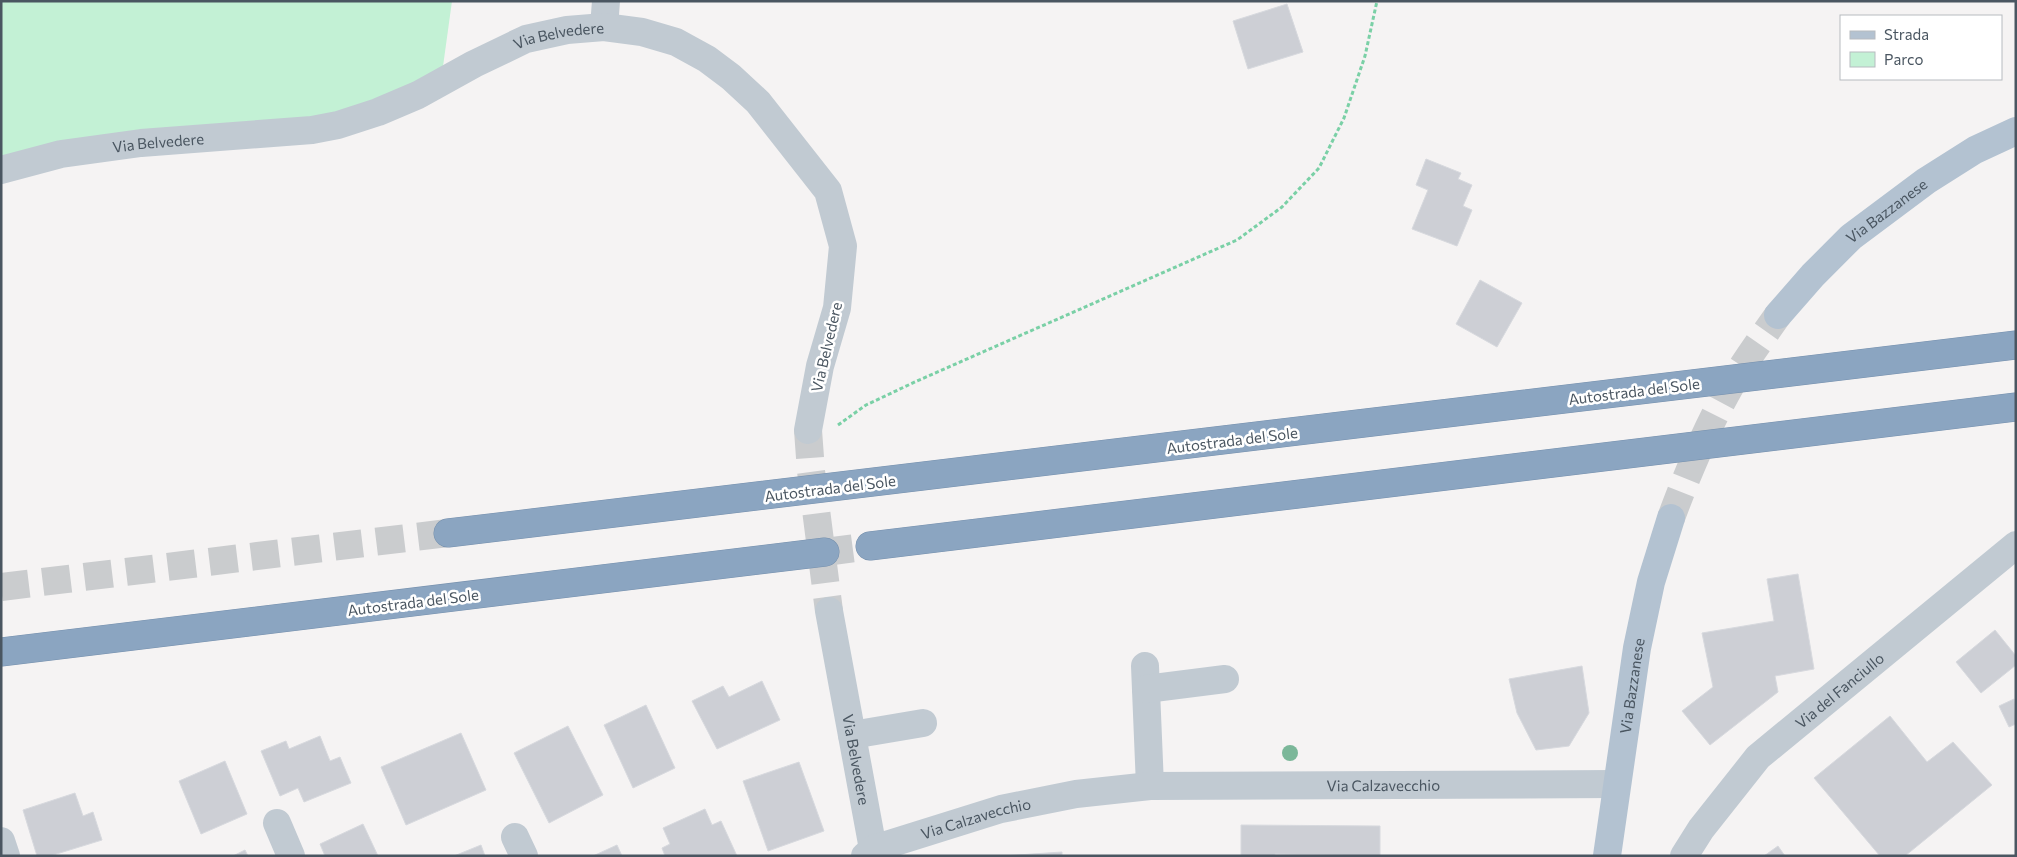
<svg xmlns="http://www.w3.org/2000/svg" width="2017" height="857" viewBox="0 0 2017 857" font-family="Commissioner,sans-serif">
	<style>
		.green { fill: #c3f1d5 }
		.building { fill: #cdcfd5; stroke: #d7d9de }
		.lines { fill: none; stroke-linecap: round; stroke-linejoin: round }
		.minor-tunnel { stroke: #caccce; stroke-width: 28; stroke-dasharray: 28 14; stroke-linecap: butt }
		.major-tunnel { stroke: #caccce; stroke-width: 28; stroke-dasharray: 28 14; stroke-linecap: butt }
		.highway-tunnel { stroke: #caccce; stroke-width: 28; stroke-dasharray: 28 14; stroke-linecap: butt }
		.highway-casing { stroke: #7690ad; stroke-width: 29 }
		.path { stroke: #7ad0a6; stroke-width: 3; stroke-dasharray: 4 2.5; stroke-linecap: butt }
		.minor { stroke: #c1cad2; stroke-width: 28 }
		.major { stroke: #b3c2d1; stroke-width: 28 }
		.highway { stroke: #8ba5c1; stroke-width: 28 }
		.tree { fill: #7bb799 }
		.labels { text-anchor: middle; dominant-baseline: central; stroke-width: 5; stroke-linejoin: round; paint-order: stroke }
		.street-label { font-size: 15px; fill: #4a5661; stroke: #fff }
	</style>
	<rect width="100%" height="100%" fill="#f5f3f3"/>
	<path class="green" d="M1 1H452L441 81 342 125 1 159Z"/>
	<path class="building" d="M1287 4 1303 52 1248 69 1233 21Z
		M1426 159 1461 173 1458 179 1472 185 1463 206 1472 210 1457 246 1412 229 1428 190 1416 185Z
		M1480 280 1522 303 1497 347 1456 324Z
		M1798 574 1814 669 1775 676 1778 692 1710 745 1682 711 1713 687 1702 633 1774 621 1767 579Z
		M1995 630 2016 656V665L1981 693 1956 662Z
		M1582 666 1589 713 1569 746 1536 750 1517 713 1509 679Z
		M762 681 780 720 717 749 692 701 723 686 729 697Z
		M2014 699 2016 724 2009 727 1999 706Z
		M646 705 675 768 633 788 604 725Z
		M1890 716 1927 762 1953 742 1992 785 1905 856H1880L1814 778Z
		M568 726 603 795 549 823 514 753Z
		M461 733 486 790 406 825 381 767Z
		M320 736 330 761 340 757 351 783 304 802 298 788 280 796 261 751 286 741 289 749Z
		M225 761 247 814 201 834 179 781Z
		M799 762 824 831 768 851 743 781Z
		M75 793 83 816 93 812 102 840 50 856H37L23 810Z
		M705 809 712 825 721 821 737 856H665L662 848 670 844 663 828Z
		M363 824 378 856H325L320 844Z
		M1241 825 1380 826V856L1275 854V856H1241Z
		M481 845 485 856H454Z
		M617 845 622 856H593Z
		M1778 846 1785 856H1764Z
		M245 850 248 856H233Z
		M1062 852V856H1003Z"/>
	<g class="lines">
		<path class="minor-tunnel" d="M808 430 811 471 829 611"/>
		<path class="major-tunnel" d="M1671 518C1688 472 1707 427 1731 385 1745 361 1762 338 1778 315"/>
		<path class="highway-tunnel" d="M825 552 870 546
			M1 587 448 533"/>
		<defs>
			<path id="highway" d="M448 533 2016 345
				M870 546 2016 407
				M1 652 825 552"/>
		</defs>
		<use href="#highway" class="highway-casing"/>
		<path class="path" d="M838 425 866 405 917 381 1237 240 1282 207 1319 168 1344 118 1365 56 1377 1"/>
		<g class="minor">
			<path d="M604 27 606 1"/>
			<path id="s1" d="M1 170 61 154 141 143 312 130 338 125 378 112 418 95 474 64 526 39 567 30 604 27 642 32 676 42 707 59 731 77 758 102 828 191 843 246 837 308 820 366 808 430"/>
			<path id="s2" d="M829 611 873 849"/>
			<path d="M1145 666 1150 786"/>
			<path d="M1146 689 1225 679"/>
			<path d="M852 735 923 723"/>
			<path d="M277 823 291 856"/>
			<path d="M515 837 524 856"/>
			<path d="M1 841 6 856"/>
			<path id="s3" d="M865 856 873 849 1001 809 1076 794 1150 786 1616 784"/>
			<path id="s4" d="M1684 856 1701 829 1758 757 2016 545"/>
		</g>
		<g class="major">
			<path id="s5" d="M1778 315 1813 275 1851 237 1926 181 1975 150 2016 131"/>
			<path id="s6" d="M1607 856 1637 648 1651 582 1671 518"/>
		</g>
		<use href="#highway" class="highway"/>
	</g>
	<circle class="tree" cx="1290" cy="753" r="8"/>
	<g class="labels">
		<g class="street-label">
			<text stroke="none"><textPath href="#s1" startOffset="581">Via Belvedere</textPath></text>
			<text stroke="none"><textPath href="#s1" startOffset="160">Via Belvedere</textPath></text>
			<text stroke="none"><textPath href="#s5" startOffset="151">Via Bazzanese</textPath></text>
			<text transform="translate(826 347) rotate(-77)">Via Belvedere</text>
			<text transform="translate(1634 391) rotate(-7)">Autostrada del Sole</text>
			<text transform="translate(1232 440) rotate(-7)">Autostrada del Sole</text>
			<text transform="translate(830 488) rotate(-7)">Autostrada del Sole</text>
			<text transform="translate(413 602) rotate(-7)">Autostrada del Sole</text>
			<text stroke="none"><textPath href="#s6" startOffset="172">Via Bazzanese</textPath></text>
			<text stroke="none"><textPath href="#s4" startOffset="229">Via del Fanciullo</textPath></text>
			<text stroke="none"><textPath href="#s2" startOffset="151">Via Belvedere</textPath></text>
			<text stroke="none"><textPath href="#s3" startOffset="529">Via Calzavecchio</textPath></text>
			<text stroke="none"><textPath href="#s3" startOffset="118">Via Calzavecchio</textPath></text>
		</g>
	</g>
	<rect width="2017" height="857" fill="none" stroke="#4a5661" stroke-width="5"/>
	<rect x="1840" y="15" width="162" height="65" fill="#ffffff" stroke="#b7bbc0"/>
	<rect x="1850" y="31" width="25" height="8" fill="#b3c2d1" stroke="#b7bbc0"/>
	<text x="1884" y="40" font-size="15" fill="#4a5661">Strada</text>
	<rect x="1850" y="52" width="25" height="15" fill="#c3f1d5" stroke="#b7bbc0"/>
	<text x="1884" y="65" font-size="15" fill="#4a5661">Parco</text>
</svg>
